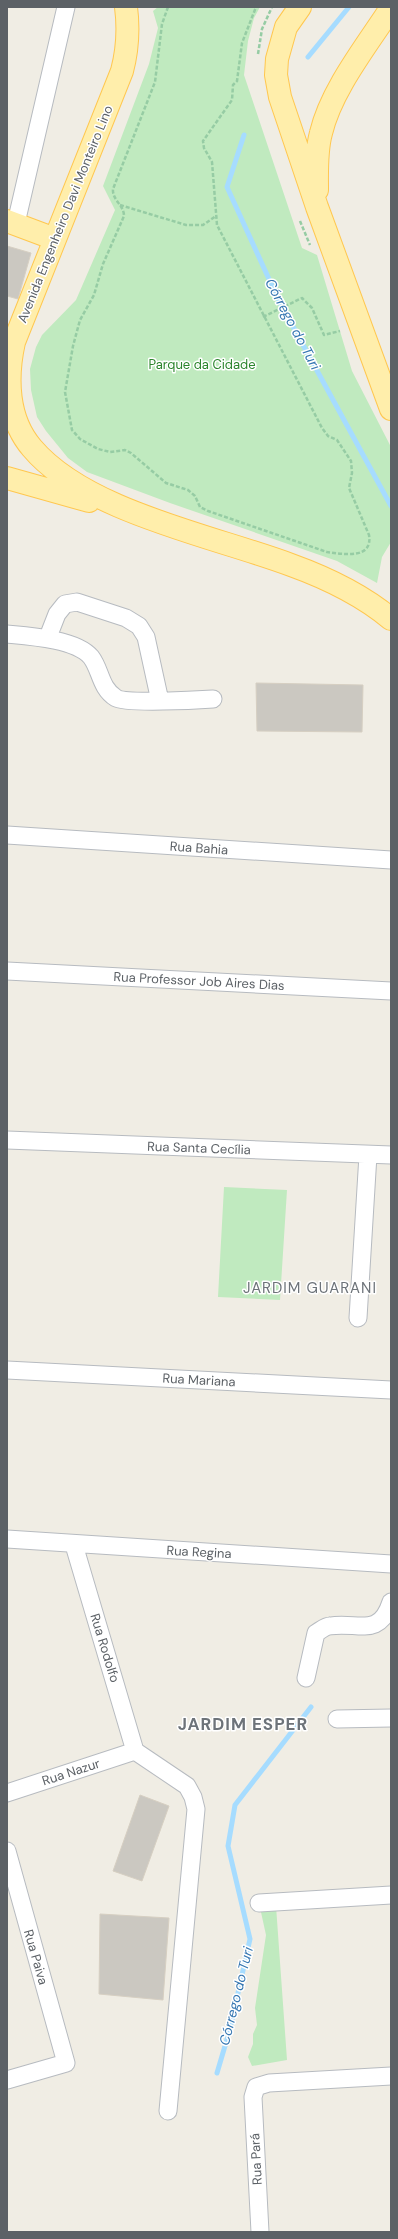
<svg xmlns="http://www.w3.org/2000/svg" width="398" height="2239" viewBox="0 0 398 2239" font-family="'DM Sans',sans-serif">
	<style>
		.green { fill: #c0eabf }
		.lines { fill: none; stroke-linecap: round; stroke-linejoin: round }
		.stream { stroke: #a6dcff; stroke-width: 5 }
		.building { fill: #cbc8c1; stroke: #d6cfc2 }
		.minor-casing { stroke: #b7bbc0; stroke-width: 19 }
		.major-casing { stroke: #ffc74f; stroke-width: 24 }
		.path { stroke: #96cca4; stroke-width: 2.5; stroke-dasharray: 4 2; stroke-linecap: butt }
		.minor { stroke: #fff; stroke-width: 17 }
		.major { stroke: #ffeeab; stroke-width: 22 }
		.labels { text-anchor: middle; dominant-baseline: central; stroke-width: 3; stroke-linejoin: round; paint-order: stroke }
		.street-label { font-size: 13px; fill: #5c6166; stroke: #fff }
		.park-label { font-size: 13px; fill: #2c852d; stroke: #fff }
		.water-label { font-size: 14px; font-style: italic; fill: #3677b2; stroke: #fff }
		.quarter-label { font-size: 15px; letter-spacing: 1px; fill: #6d7379; stroke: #fff }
		.district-label { font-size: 17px; font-weight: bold; letter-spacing: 1px; fill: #6d7379; stroke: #fff }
	</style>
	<rect width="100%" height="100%" fill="#f0ede4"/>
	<path class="green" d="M158 7H260L254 18 248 41 244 75 302 248 317 255 352 371 391 447V542L382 557 377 583 337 561 170 503 87 472 68 458 46 431 37 417 31 390 30 369 36 347 42 335 76 300 115 210 103 186 149 64 158 28 153 11Z
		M224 1187 287 1190 280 1300 218 1297Z
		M259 1903 276 1906 287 2060 252 2066 248 2057 253 2044V2034L257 2025 255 2008 266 1935Z"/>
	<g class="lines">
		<path class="stream" d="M308 57 349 7
			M244 135 227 187 279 301 391 506
			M217 2073 230 2029 250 1939 228 1846 235 1805 311 1707"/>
	</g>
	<path class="building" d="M7 246 31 253 18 299 7 296Z
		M256 683 363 685 362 732 257 731Z
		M140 1795 169 1806 142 1881 113 1871Z
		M100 1914 169 1918 163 2000 99 1994Z"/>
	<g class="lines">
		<defs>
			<path id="minor" d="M16 223 66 7
				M7 634C28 636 76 639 91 657 101 670 100 688 116 698 126 704 198 700 213 699
				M48 637 57 614 65 604 77 602 126 618 139 626 146 637 160 701
				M7 835 391 860
				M7 971 391 991
				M7 1140 391 1155
				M358 1318 368 1155
				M7 1370 391 1390
				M7 1539 391 1564
				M74 1545 135 1751
				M306 1678 316 1633C320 1631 325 1626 330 1626 357 1621 379 1639 391 1602
				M337 1719 391 1718
				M135 1751 187 1786 193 1797 196 1809 168 2111
				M7 1793 135 1751
				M7 1851 66 2063 7 2080
				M259 1903 391 1895
				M260 2232 253 2097 256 2087 269 2083 391 2076"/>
			<path id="major" d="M126 7C129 30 128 48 122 71L14 342C6 378 7 419 32 448 86 512 214 536 291 565 327 578 361 594 391 619
				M300 7 286 27 277 59 276 75 280 97 317 207 391 409
				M317 190C317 171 316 151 321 133 331 90 367 45 391 8
				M7 221 55 239
				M7 478 89 501"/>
		</defs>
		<use href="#minor" class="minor-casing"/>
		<use href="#major" class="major-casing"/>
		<path class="path" d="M168 7 162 24 155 82 113 189C112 200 124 205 124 216L103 264 94 295 80 320 73 346 65 392 72 430 80 439 98 449 110 452 125 450 131 453 166 483 188 490 195 496 200 507 208 511 327 552C343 554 373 560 369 535L349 488 352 473 351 461 337 440 328 436 322 428 217 225 212 162 204 148 203 141 232 100 233 85 237 81 242 43 256 7
			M258 54 262 29 272 7
			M120 205 186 225H203L216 216
			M300 221 310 245
			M263 317 302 298 312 308 324 335 340 331"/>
		<use href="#minor" class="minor"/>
		<use href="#major" class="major"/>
	</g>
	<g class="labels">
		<g class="street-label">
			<text transform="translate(65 214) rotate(-68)">Avenida Engenheiro Davi Monteiro Lino</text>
			<text transform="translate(199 848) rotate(4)">Rua Bahia</text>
			<text transform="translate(199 981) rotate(3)">Rua Professor Job Aires Dias</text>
			<text transform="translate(199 1148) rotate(2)">Rua Santa Cecília</text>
			<text transform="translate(199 1380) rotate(3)">Rua Mariana</text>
			<text transform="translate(199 1552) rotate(3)">Rua Regina</text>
			<text transform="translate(105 1648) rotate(73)">Rua Rodolfo</text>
			<text transform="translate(71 1772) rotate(-18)">Rua Nazur</text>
			<text transform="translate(36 1957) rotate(74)">Rua Paiva</text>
			<text transform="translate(256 2159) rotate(-93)">Rua Pará</text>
		</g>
		<g class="park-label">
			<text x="202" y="364">Parque da Cidade</text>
		</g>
		<g class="water-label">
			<text transform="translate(293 324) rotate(62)">Córrego do Turi</text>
			<text transform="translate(236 1996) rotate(-76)">Córrego do Turi</text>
		</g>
		<g class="quarter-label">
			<text x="310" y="1288">JARDIM GUARANI</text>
		</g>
		<g class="district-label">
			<text x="243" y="1724">JARDIM ESPER</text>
		</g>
	</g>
	<rect width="398" height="2239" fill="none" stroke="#5c6166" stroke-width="16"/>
</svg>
